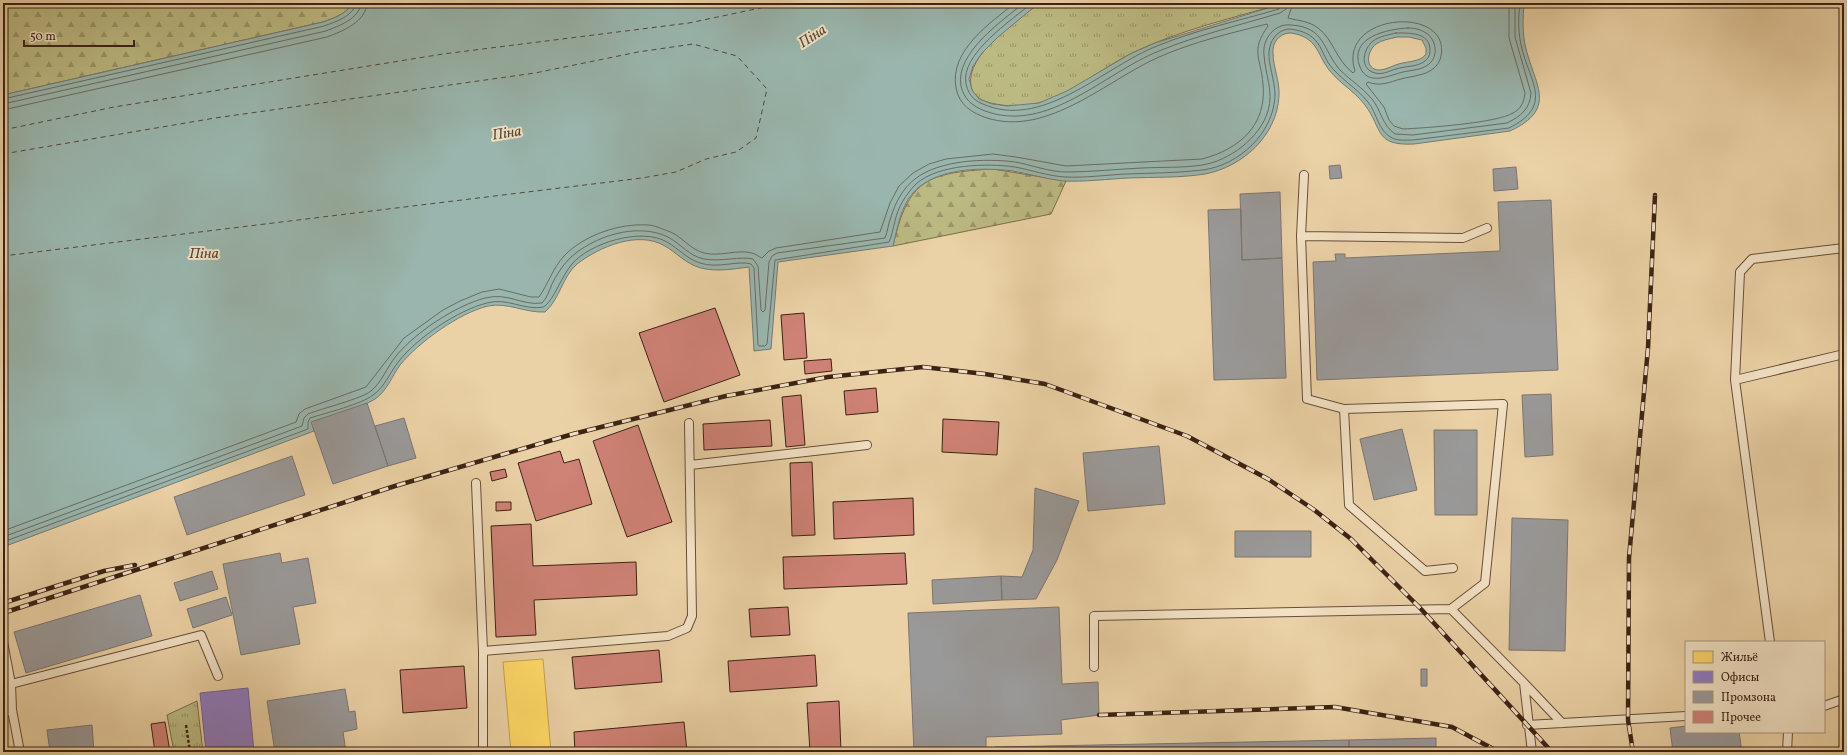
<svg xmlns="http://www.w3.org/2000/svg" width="1847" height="755" viewBox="0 0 1847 755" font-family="Vollkorn,serif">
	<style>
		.grass { fill: url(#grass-tufts); stroke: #7c6e4c }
		.forest { fill: url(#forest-firs); stroke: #7c6e4c }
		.water { fill: #99b6ae; stroke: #747b71; fill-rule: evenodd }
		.homes { fill: #ffd966; stroke: #c4a24e }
		.offices { fill: #8e7cc3; stroke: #75618f }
		.industry { fill: #999; stroke: #7d7571 }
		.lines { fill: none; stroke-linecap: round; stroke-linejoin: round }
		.shore { stroke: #6a6c62; stroke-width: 1 }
		.ferry { stroke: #53473b; stroke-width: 1; stroke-dasharray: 5 4; stroke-linecap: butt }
		.building { fill: #cf8276; stroke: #3c2215 }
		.service-casing { stroke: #684e39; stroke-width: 10 }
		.path { stroke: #3c2215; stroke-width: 2.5; stroke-dasharray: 3 2; stroke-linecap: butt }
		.service { stroke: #f2e2c5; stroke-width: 8 }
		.rail-casing { stroke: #3c2215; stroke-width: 4.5 }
		.rail { stroke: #f2e2c5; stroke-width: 3; stroke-dasharray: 9; stroke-linecap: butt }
		.labels { text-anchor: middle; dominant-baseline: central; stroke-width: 4; stroke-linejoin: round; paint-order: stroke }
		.water-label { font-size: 15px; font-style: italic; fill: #53473b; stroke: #f2e2c5 }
	</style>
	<defs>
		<pattern id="grass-tufts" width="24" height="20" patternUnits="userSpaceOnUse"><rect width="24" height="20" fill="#bcba83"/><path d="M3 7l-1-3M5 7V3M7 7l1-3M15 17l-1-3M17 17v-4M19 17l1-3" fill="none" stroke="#9a976a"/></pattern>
		<pattern id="forest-firs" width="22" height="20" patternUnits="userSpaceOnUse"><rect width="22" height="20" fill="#bcba83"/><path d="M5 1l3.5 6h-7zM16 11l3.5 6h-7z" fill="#9a976a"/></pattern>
	</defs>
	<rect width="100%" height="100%" fill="#ebd2a6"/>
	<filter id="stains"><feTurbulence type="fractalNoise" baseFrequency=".005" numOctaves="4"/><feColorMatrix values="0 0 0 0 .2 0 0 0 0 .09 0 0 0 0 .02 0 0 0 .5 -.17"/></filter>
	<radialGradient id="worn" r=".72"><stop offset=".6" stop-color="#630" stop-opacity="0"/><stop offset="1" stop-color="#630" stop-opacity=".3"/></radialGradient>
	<path class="grass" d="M1039 3H1284C1233 18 1180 30 1132 53 1100 69 1072 95 1038 103 1020 107 1002 107 984 101 978 98 972 93 971 86 965 55 1017 21 1039 3Z
		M197 701 203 752H174L167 715Z"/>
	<path class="forest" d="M3 3H352C347 14 334 18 323 22L3 95Z
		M993 169 1066 181 1051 214 893 246C908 179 927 173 993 169Z"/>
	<path class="water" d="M352 3H1039L998 37 982 53 973 66 969 79 972 90 979 99 992 104 1007 106 1039 103 1067 91 1130 54 1155 43 1284 3H1524C1523 19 1522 33 1526 49 1536 87 1557 109 1510 131L1414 144C1374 146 1383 129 1365 105 1354 90 1335 81 1325 64 1320 56 1317 46 1309 40 1304 36 1295 33 1289 33 1278 34 1272 44 1273 53 1273 67 1280 81 1279 96 1277 136 1242 167 1205 174 1180 178 1153 177 1129 178 1107 179 1085 182 1063 181 1046 179 1030 174 1013 171 981 167 930 167 909 198 900 212 897 229 893 246L778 262 771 349 754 351 749 267C733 269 717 272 701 268 686 264 677 253 665 246 638 230 599 247 577 264 562 277 560 299 545 312 525 313 508 302 488 306 459 313 419 342 400 365 392 376 387 391 375 399 362 408 328 416 312 422L314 431 3 547V95L323 22C334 18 347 14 352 3ZM1397 37H1409L1422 40 1426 48V54C1421 61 1412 61 1403 63 1395 64 1387 70 1379 70 1364 69 1367 51 1376 44 1382 40 1389 39 1397 37Z"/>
	<path class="homes" d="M543 659 551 752H511L503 662Z"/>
	<path class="offices" d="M248 688 254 752H206L200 693Z"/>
	<path class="industry" d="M1340 165 1342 178 1330 179 1329 166Z
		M1516 167 1518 189 1494 191 1493 169Z
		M1280 192 1282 258 1242 260 1240 194Z
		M1551 200 1558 370 1317 380 1313 262 1336 261 1335 254H1345V258L1500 251 1498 202Z
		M1241 209 1242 260 1282 258 1286 378 1214 380 1208 210Z
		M1551 394 1553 455 1525 457 1522 395Z
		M367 403 388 466 333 484 311 422Z
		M404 418 416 458 388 466 375 426Z
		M1402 429 1417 490 1374 500 1360 439Z
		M1434 430H1477V515H1435Z
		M1159 446 1165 504 1088 511 1083 453Z
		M292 456 305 495 187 535 174 497Z
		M1035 488 1079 501 1057 560 1036 599 1002 600 1001 576 1022 577 1033 550Z
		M1512 518 1568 520 1565 651 1509 650Z
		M1235 531H1311V557H1235Z
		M280 553 282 563 308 558 316 603 293 607 300 644 241 655 223 564Z
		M212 571 218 589 180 601 174 583Z
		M1001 576 1002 600 933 604 932 580Z
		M140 595 152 636 26 673 14 632Z
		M226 597 232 615 193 628 187 609Z
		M1059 607 1062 684 1098 682 1099 715 1061 720 1062 734 986 737V752H914L908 613Z
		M1421 669H1427V686H1421Z
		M345 689 349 712 355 711 357 729 343 732 346 752H275L267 701Z
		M92 725 94 752H50L47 730Z
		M1686 726V732H1739L1742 752H1673L1670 728Z
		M1436 738V752H1349V740Z
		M1349 740V752H996L995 747Z"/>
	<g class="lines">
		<path class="shore" d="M1024 3C1002 21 955 53 961 86 964 99 972 106 985 111 1048 134 1104 73 1159 51 1198 35 1240 25 1280 13L1286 9 1287 3
			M1032 3C1012 20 960 54 966 84 969 97 976 102 988 106 1046 127 1106 66 1157 46 1196 30 1238 21 1279 9L1282 3
			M1293 3 1288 18C1299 21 1309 21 1318 28 1334 40 1335 59 1353 73L1355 71C1336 13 1451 4 1441 56 1439 67 1429 73 1419 75 1413 77 1407 77 1401 79 1389 82 1381 87 1368 82L1366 84 1384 107 1389 120 1394 126 1403 129C1425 128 1497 123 1513 113 1521 109 1524 102 1525 93L1509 38V3
			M1408 28C1414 28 1420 29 1426 33 1436 39 1439 56 1429 64 1422 70 1412 70 1403 72 1390 75 1368 87 1360 67 1348 37 1388 29 1408 28Z
			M1396 33C1409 33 1430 32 1430 50 1430 54 1429 58 1425 61 1418 67 1405 66 1396 69 1389 71 1383 75 1375 73 1359 69 1363 49 1373 41 1380 36 1388 35 1396 33Z
			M3 99 324 26C335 22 354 16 356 3
			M3 104 326 31C338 26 360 19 361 3
			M3 110 327 37C343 31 366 22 367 3
			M3 531 296 422 299 414 305 409 366 387 404 338 443 310 460 301 482 292 499 289 531 297H539C548 284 553 268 564 256 584 235 620 223 648 225 654 225 662 229 668 231 681 235 689 249 704 253 720 257 737 249 752 253 756 254 759 257 762 258L769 251 776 248 880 232 890 203 899 186 913 173 929 164 946 159 993 154 1016 157 1066 166 1202 159C1240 149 1267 125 1263 84 1261 58 1250 51 1268 26L1267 24C1231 33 1193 42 1159 57 1107 80 1048 137 987 118 972 113 959 105 956 88 949 51 990 23 1015 3
			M3 537 302 426 304 418 308 414C323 408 361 399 371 391 382 382 387 367 396 356 416 332 455 306 485 298 508 292 522 306 542 303 547 298 549 291 552 284 556 276 562 266 569 259 593 236 637 222 668 237 681 244 689 256 704 259 720 262 741 256 753 259L758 266 761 310 763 312 765 310 769 262 772 256 777 253 885 238C888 231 888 224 891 217 895 203 903 188 915 179 939 160 985 158 1015 162 1032 165 1049 172 1067 172 1092 172 1117 169 1142 168 1162 167 1183 168 1202 165 1229 161 1260 138 1268 111 1274 91 1265 74 1264 55 1262 40 1274 23 1291 25 1325 27 1322 49 1340 70 1350 80 1363 88 1372 99 1381 110 1382 125 1395 134L1413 135 1507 123C1521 116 1530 109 1531 93L1515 37V3
			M3 542 308 429V422L310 418C326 413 362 404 373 395 385 387 390 372 399 361 417 338 458 310 487 303 507 297 524 311 544 307 555 298 561 277 572 264 590 243 641 227 667 242 679 249 687 259 700 263 717 269 739 260 751 264L754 268 758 345 759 346H765L767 344 775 260 889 242C892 236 893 228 895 221 898 207 906 194 916 184 938 164 988 163 1015 167 1031 170 1048 176 1065 177 1085 178 1106 175 1126 174 1152 173 1178 173 1203 170 1239 165 1274 133 1275 95 1275 81 1268 64 1269 52 1270 41 1276 31 1288 29 1295 29 1306 32 1312 37 1321 44 1323 55 1329 64 1340 79 1357 88 1368 102 1377 113 1378 131 1392 138 1399 141 1406 140 1413 140L1509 128C1553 106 1531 84 1522 49 1518 34 1518 19 1520 3"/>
		<path class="ferry" d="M3 130 114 107 443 54 689 23 784 3
			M3 154 215 118 535 73 638 52 693 44 737 56 767 89 756 138 736 152 706 159 676 172 642 178 3 256"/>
	</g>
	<path class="building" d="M715 308 740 375 664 402 639 333Z
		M804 313 807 358 784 360 781 315Z
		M831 359 832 371 805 374 804 361Z
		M876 388 878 412 846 415 844 391Z
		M801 395 805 445 786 447 782 397Z
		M943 419 999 422 997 455 942 452Z
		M770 420 772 446 704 450 703 424Z
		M638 425 672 522 627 537 593 441Z
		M560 451 564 463 579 459 592 504 536 521 518 463Z
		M812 462 815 535 792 536 790 463Z
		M505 469 507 477 492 481 490 472Z
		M913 498 914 535 834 539 833 502Z
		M496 502H511V510L496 511Z
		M531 524 533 566 636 562 637 595 534 600 536 635 496 637 491 526Z
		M905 553 907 584 784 589 783 557Z
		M788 607 790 635 751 637 749 609Z
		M659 650 662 682 575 689 572 657Z
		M815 655 817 686 730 692 728 661Z
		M464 666 467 708 403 713 400 670Z
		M839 701 841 752H810L807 703Z
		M165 722 170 752H155L151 724Z
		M684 722 687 752H575L574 732Z"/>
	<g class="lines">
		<defs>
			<path id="service" d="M1304 175 1301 236 1307 399 1344 409 1503 404 1485 583 1451 609
				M1301 236 1463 238 1487 228
				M1735 380 1740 272 1752 259 1844 248
				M1344 409 1349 505 1425 571 1453 568
				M690 465 867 445
				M476 483 483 651V752
				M3 642 11 684 12 710 20 752
				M1770 642 1735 380 1844 354
				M483 651 668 636 687 628 692 616 689 423
				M1094 667V616L1451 609 1524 683 1532 752
				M1524 683 1562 723
				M11 684 201 635 218 676
				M1824 706 1844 699
				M3 713 12 710
				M1527 725 1686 716
				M1787 752 1788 732"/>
		</defs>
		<use href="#service" class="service-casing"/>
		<path class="path" d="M186 725 190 752"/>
		<use href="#service" class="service"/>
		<defs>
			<path id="rail" d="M3 603 104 571 135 565
				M3 613 395 486 573 434 726 396 828 377 923 367 985 374 1045 384 1187 436 1268 479 1313 509 1351 539 1421 609 1552 752
				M1099 715 1335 707 1452 727 1499 752
				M1633 752 1628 720 1629 558 1648 348 1655 195"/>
		</defs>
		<use href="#rail" class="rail-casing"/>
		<use href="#rail" class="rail"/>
	</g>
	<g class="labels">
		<g class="water-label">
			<text transform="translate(813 37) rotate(-33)">Піна</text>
			<text transform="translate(507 134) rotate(-9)">Піна</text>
			<text x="204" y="254">Піна</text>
		</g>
	</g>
	<rect width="1847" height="755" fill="none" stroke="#ebd2a6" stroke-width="16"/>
	<rect x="4" y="4" width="1839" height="747" fill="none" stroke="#3c2215" stroke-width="2"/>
	<rect x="8" y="8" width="1831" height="739" fill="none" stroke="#3c2215"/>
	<rect x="1685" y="641" width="140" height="92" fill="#f2e2c5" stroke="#a9957f"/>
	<rect x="1693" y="651" width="20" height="12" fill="#ffd966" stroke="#a9957f"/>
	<text x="1721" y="661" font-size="12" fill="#3c2215">Жильё</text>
	<rect x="1693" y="671" width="20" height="12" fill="#8e7cc3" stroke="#a9957f"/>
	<text x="1721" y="681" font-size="12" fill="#3c2215">Офисы</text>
	<rect x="1693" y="691" width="20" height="12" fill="#999999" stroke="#a9957f"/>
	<text x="1721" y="701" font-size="12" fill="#3c2215">Промзона</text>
	<rect x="1693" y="711" width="20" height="12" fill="#cf8276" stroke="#a9957f"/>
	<text x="1721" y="721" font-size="12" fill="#3c2215">Прочее</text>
	<path d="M24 40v6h110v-6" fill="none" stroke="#3c2215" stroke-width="2"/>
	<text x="30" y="40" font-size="12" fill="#3c2215" stroke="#f2e2c5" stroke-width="3" paint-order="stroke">50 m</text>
	<rect width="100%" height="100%" filter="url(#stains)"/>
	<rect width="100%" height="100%" fill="url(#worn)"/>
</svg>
